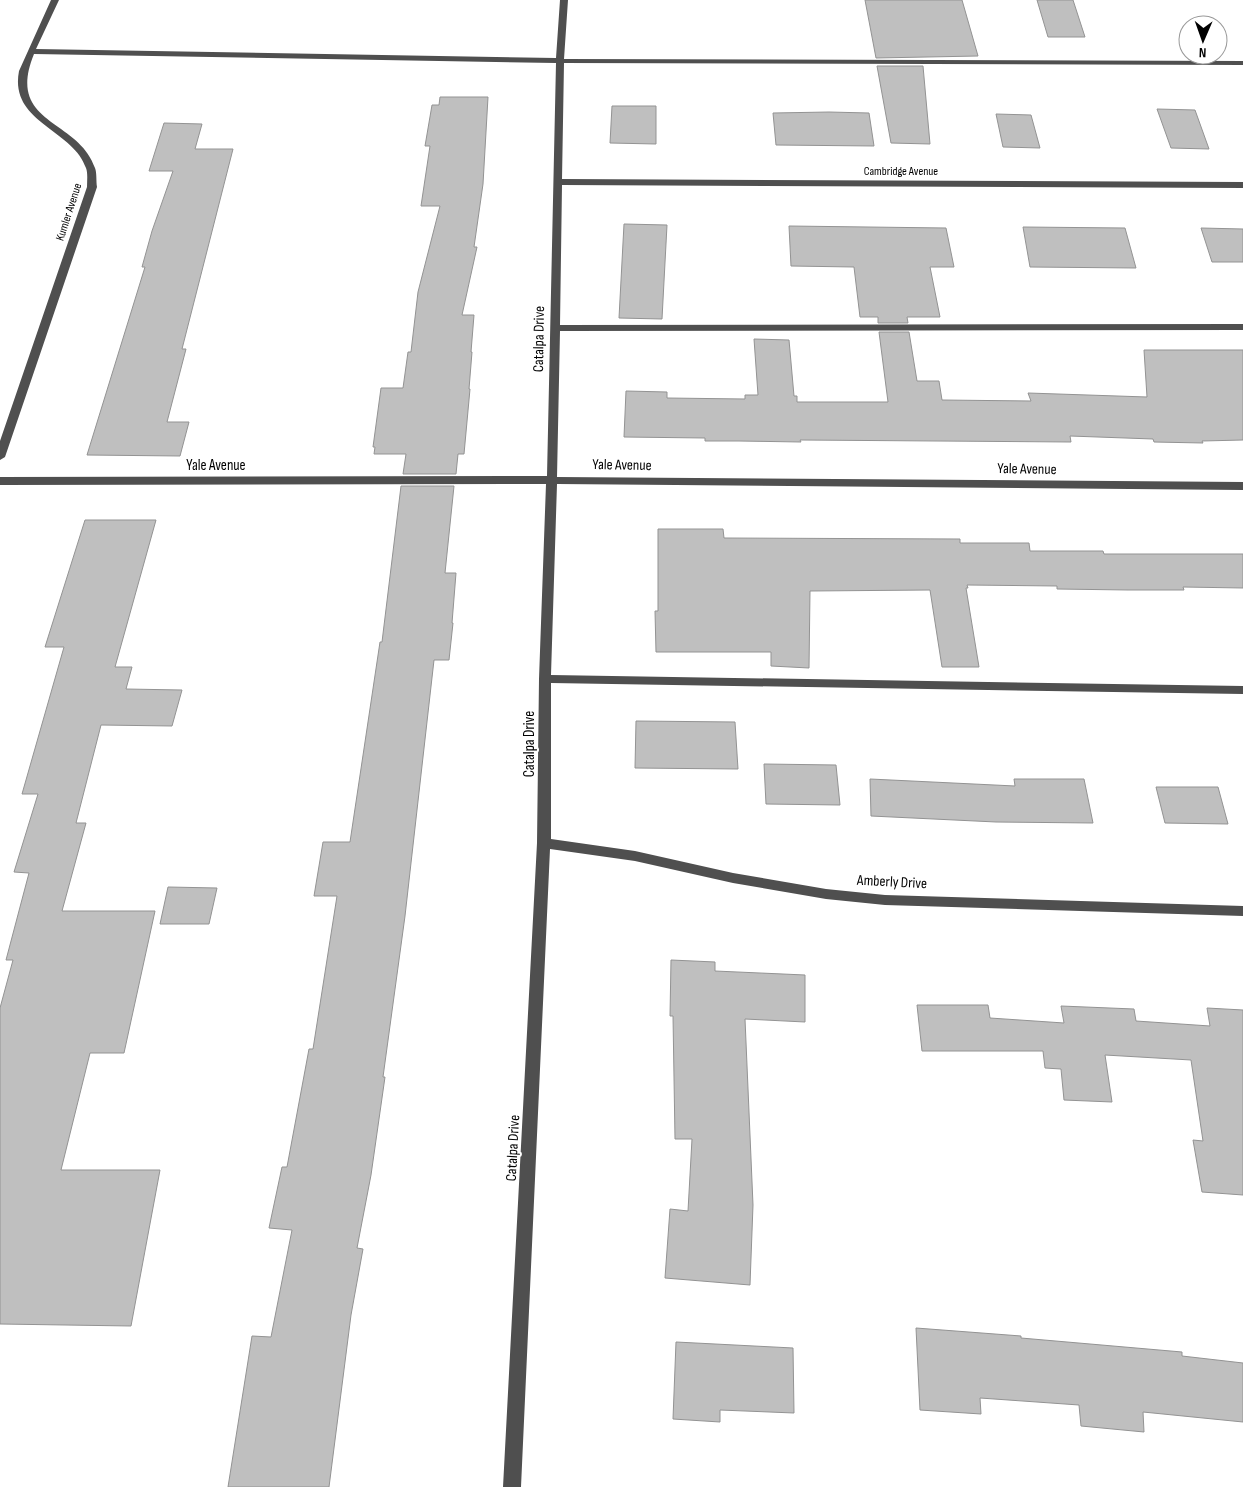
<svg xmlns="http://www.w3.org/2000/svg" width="1243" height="1487" viewBox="0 0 1243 1487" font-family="'Sofia Sans Condensed',sans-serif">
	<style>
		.building { fill: #bfbfbf; stroke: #939393 }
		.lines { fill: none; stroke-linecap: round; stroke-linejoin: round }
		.minor { fill: #4f4f4f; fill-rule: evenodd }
		.labels { text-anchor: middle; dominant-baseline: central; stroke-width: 4; stroke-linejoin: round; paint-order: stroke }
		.far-street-label { font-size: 12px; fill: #000; stroke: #fff }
		.street-label { font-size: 15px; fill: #000; stroke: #fff }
	</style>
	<rect width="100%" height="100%" fill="#fff"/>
	<path class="building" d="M865 0H962L978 56 876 58Z
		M1037 0H1073L1085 37H1048Z
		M877 66H923L930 144 891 143Z
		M440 97H488L483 184 474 247H477L462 315H474L471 352H472L469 389H470L464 454H458L456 474H403L406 454H374L375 447H373L381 388H403L408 352H411L418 292 440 206H421L430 146H425L432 105H439Z
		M612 106H656V144L610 143Z
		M1157 109 1195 110 1209 149 1171 148Z
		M829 112 869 113 874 146 776 145 773 113Z
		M996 114 1031 115 1040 148 1003 147Z
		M164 123 202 124 195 149H233L182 349H186L167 422H189L180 456 87 455 145 267H142L152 231 173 171H149Z
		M624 224 667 225 662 319 619 318Z
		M789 226 946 228 954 267H930L940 317H907L908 323H878V317H860L854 267 791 266Z
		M1023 227 1125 228 1136 268 1030 267Z
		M1201 228 1243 229V262H1212Z
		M879 332H909L917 381H939L942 400 1031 401 1028 393 1147 397 1144 350H1243V440L1202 441 1203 443 1154 442 1153 439 1070 436 1071 442 800 440 801 442 739 441H705V438L624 437 626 391 667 392V398L745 399V395H758L754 339 789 340 794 396H797V402H888Z
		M401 486H454L445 573H456L452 623H453L449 660H434L405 916 383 1077H385L371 1175 357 1248 363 1249 351 1315 329 1487H228L252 1336 271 1337 292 1230 269 1228 282 1167H287L309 1049H313L337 896H314L323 842H350L380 642H382Z
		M85 520H156L115 667H132L126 689 182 690 172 726 101 725 76 823H86L62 911H155L124 1053H90L61 1170H160L131 1326 0 1324V1008L13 960H6L29 873 14 872 38 794H22L64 647H45Z
		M658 529H723L724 538 960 539V543H1029L1030 551H1103L1104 554H1243V588L1183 587 1184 590H1128L1057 589V586L967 585 968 588H966L979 667H942L930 590 810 591 809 668 771 666V652H656L655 611H658Z
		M636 721 735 722 738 769 635 768Z
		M764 764 836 765 840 805 766 804Z
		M870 779 1015 786 1014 779H1084L1093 823 996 822 871 816Z
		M1156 787H1218L1228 824 1165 823Z
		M168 887 217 888 209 924H160Z
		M671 960 715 962V971L805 975V1022L745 1019 753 1205 750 1285 665 1278 670 1209 688 1211 692 1139H675L673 1016H670Z
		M917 1005H988L990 1018 1064 1023 1061 1006 1134 1009 1136 1021 1210 1026 1207 1008 1243 1010V1195L1202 1192 1193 1140 1203 1141 1191 1060 1105 1055 1112 1102 1064 1100 1061 1069 1045 1068 1043 1051H922Z
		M916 1328 1021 1336V1338L1182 1352V1356L1243 1363V1422L1143 1412 1144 1432 1081 1426 1079 1405 980 1398 981 1414 920 1410Z
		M676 1342 793 1348 794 1413 720 1410V1422L673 1419Z"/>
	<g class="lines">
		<path class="minor" d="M51 0H59L36 49 556 58 560 0H568L564 59 1243 61V65L564 63 562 179 1243 182V188L562 185 560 325 1243 324V330L560 331 557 477 1243 482V490L557 484 551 675 1243 686V694L551 683V839L635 851 733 873 826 889 885 895 1243 906V916L885 905 826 899 733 883 635 861 550 849 521 1487H503L537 843 539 679 546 484 0 485V477L547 476 556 63 34 54C5 125 78 118 95 168 97 173 96 181 97 187L5 457 0 460V441L87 187C87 181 88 173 86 168 73 129 9 123 19 71Z"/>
	</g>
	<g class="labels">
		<g class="far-street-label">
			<text x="901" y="171">Cambridge Avenue</text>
			<text transform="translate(69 212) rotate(-72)">Kumler Avenue</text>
		</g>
		<g class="street-label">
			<text transform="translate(539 339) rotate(-89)">Catalpa Drive</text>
			<text x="216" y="465">Yale Avenue</text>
			<text transform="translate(622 465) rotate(1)">Yale Avenue</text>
			<text transform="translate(1027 469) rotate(1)">Yale Avenue</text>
			<text transform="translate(529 744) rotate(-90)">Catalpa Drive</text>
			<text transform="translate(892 882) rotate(3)">Amberly Drive</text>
			<text transform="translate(513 1148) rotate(-87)">Catalpa Drive</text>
		</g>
	</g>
	<g transform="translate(1203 40) rotate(182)"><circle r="24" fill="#ffffff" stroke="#999999"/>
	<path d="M0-4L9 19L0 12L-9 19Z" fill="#000000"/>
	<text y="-8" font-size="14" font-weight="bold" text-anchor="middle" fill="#000000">N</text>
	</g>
</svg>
